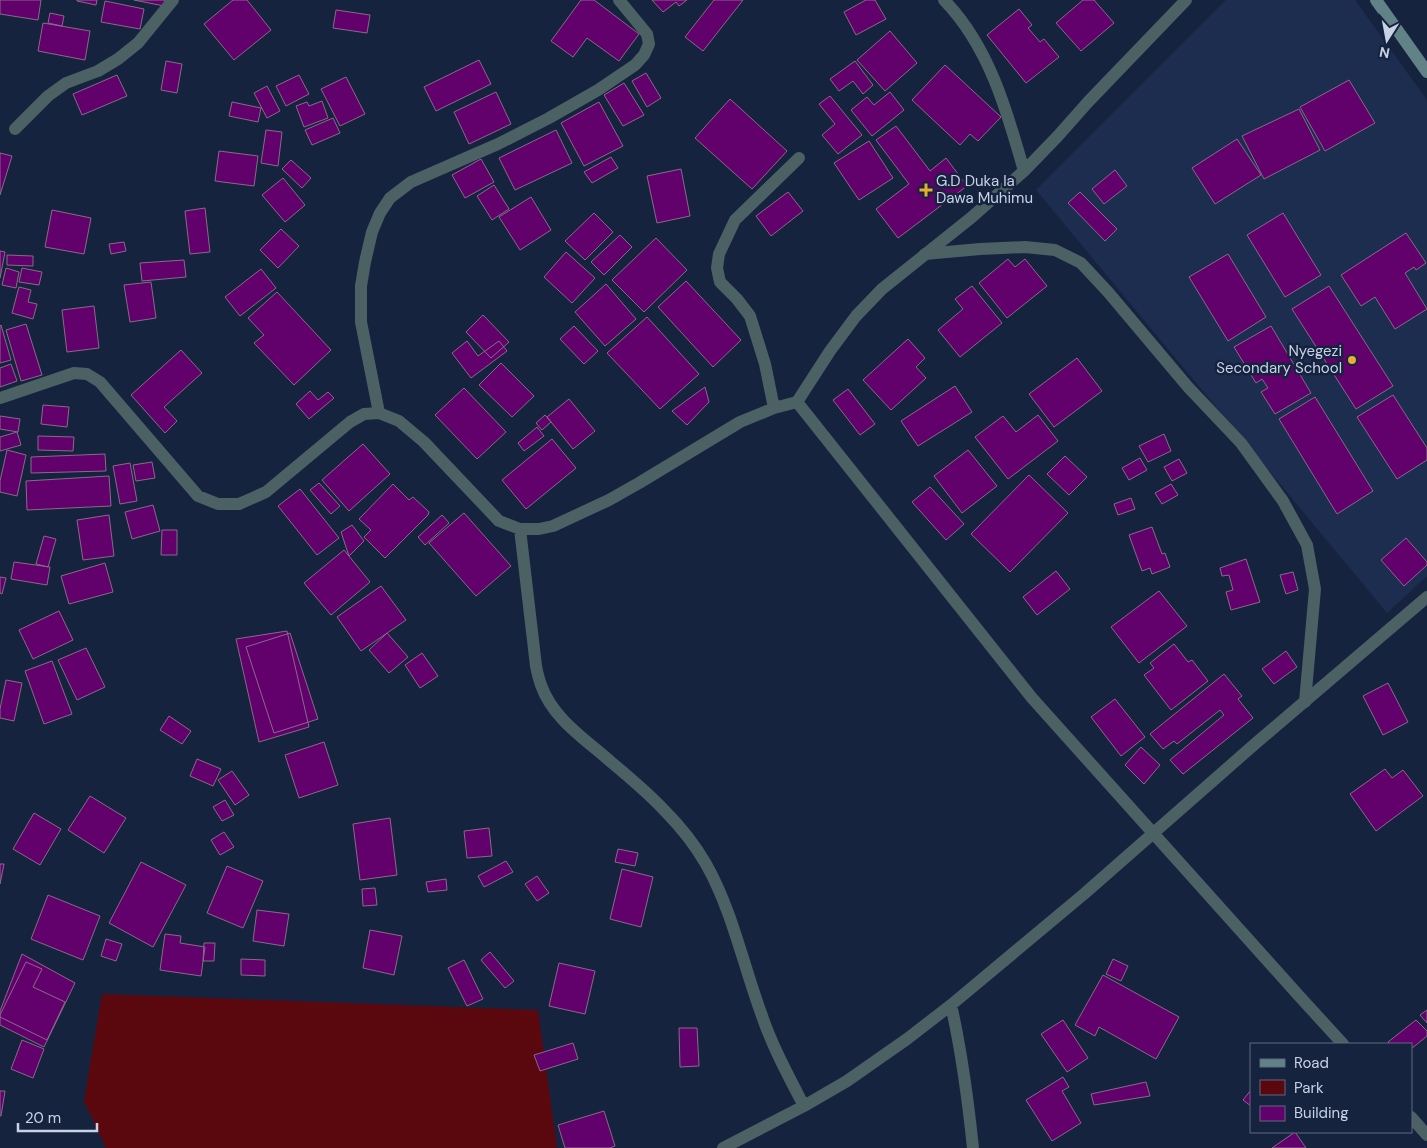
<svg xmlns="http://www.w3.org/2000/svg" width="1427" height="1148" viewBox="0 0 1427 1148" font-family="'DM Sans',sans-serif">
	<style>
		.built { fill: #1d2d4f }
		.green { fill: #5b070e }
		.building { fill: #62016b; stroke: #866b88 }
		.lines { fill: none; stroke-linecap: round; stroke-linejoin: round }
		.lane { stroke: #4c6163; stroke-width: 12 }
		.street { stroke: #4c6163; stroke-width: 12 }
		.secondary { stroke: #618286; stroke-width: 12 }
		.poi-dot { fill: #e3ae34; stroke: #16233f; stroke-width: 2 }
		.labels { text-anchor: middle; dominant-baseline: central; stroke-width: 5; stroke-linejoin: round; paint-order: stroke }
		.poi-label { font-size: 15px; fill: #c9d2e5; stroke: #16233f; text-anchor: start }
	</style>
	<rect width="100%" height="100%" fill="#16233f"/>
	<path class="built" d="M1226 0H1355L1427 100V576L1387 613 1036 190Z"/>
	<path class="green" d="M102 994 538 1010 557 1148H106L84 1101Z"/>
	<path class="building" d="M0 0H41L38 20 0 14Z
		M77 0H97L96 5 77 1Z
		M134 0H165L164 6Z
		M233 0H247L271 30 234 60 204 24Z
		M581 0H594L639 34 619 61 587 38 573 57 551 41Z
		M652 0H687L679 6 676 2 663 12Z
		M714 0H743L703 51 685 37Z
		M866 0H875L886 19 856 35 844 12Z
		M1083 0H1094L1114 23 1081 51 1056 23Z
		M105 1 144 9 140 29 101 22Z
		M1019 9 1032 25 1028 28 1040 42 1044 39 1059 57 1026 83 987 35Z
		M336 10 370 15 367 33 333 28Z
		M50 13 64 16 62 26 48 23Z
		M43 23 90 31 85 60 38 51Z
		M890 31 917 63 885 91 857 60Z
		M479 60 491 84 436 111 424 87Z
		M166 61 182 64 177 93 161 90Z
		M855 61 873 85 863 94 853 81 839 91 830 79Z
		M945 65 1001 117 978 141 970 134 960 145 912 100Z
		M646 73 661 98 647 107 632 81Z
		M117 75 127 96 82 115 73 94Z
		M299 75 309 94 286 106 276 86Z
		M346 77 365 114 340 126 321 89Z
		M1349 80 1375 123 1325 151 1300 107Z
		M624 83 644 115 623 126 604 95Z
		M267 86 280 111 267 118 254 93Z
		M496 92 511 124 469 144 454 112Z
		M890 92 904 110 872 136 851 110 867 97 874 105Z
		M830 96 862 135 838 154 822 135 835 124 819 104Z
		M730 99 787 151 752 189 695 138Z
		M322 101 328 118 304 127 296 106 307 102 309 106Z
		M232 102 261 108 258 122 229 116Z
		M599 102 623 146 584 166 561 123Z
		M1299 109 1320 150 1264 179 1242 136Z
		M333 118 340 133 312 145 305 130Z
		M896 126 930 171 946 158 967 186 898 238 876 209 909 184 876 140Z
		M266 130 282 132 278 166 261 163Z
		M556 130 572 163 515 190 499 158Z
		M1237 139 1261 175 1215 204 1192 168Z
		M869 141 893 178 859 200 834 163Z
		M219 151 258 156 254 186 215 181Z
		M0 153 12 156 0 195Z
		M611 157 618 168 592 183 584 172Z
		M481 159 494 182 465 198 452 175Z
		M291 160 311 178 302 188 282 169Z
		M681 169 690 216 657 223 647 176Z
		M1115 170 1127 186 1104 204 1092 189Z
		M283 178 305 205 285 222 262 195Z
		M494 185 509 209 492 220 477 196Z
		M788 192 803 211 771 236 756 216Z
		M1080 192 1117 229 1105 241 1068 203Z
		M531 197 551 230 520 250 499 217Z
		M205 208 210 252 190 254 185 211Z
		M52 210 91 218 84 254 45 247Z
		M594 213 613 232 585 260 565 241Z
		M1283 213 1321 275 1285 297 1247 235Z
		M281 229 299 246 278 268 260 250Z
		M1406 233 1426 263 1416 270 1414 267 1405 273 1427 309 1395 329 1375 297 1361 306 1341 275Z
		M620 235 632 247 604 275 591 262Z
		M656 238 687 270 644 312 612 280Z
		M124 242 126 251 111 254 109 244Z
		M0 251 5 252 0 278Z
		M566 252 595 278 572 303 544 277Z
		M1228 254 1266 317 1228 341 1189 277Z
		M7 255 33 256V266L7 265Z
		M1008 259 1015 267 1025 259 1047 286 1007 318 979 283Z
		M184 260 186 277 142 281 140 263Z
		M6 268 19 272 16 288 2 285Z
		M22 268 42 272 39 285 19 282Z
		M261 269 276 288 240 316 225 297Z
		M686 281 741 340 713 367 658 307Z
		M151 282 156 318 130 322 124 285Z
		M606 284 636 319 605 346 575 312Z
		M972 286 1002 323 960 357 938 330 963 309 955 299Z
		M1329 286 1393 386 1356 409 1292 309Z
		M19 287 31 290 28 302 37 304 33 319 12 313Z
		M277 292 331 350 294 385 254 343 264 335 248 318Z
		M94 306 99 348 67 352 62 310Z
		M483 315 509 342 491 358 466 332Z
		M647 317 699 374 660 409 607 353Z
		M26 324 42 375 21 381 6 330Z
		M1 325 11 360 0 363V326Z
		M574 326 598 351 584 364 560 339Z
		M1271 326 1311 393 1275 414 1261 392 1268 388 1262 379 1256 383 1234 347Z
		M908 339 925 358 916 367 926 378 891 410 863 380Z
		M467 341 478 356 499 341 507 351 471 378 452 353Z
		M181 350 202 373 164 407 177 421 165 433 131 395Z
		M1077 358 1102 391 1054 427 1029 394Z
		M501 363 534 396 512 417 479 385Z
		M11 364 17 381 0 387V368Z
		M955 386 972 412 918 446 901 421Z
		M705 387 709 402 687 425 672 411Z
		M464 388 506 432 477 459 435 415Z
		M848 389 875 424 860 435 833 400Z
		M310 391 318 400 328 392 334 398 309 419 296 404Z
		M1393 395 1427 448V460L1397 479 1357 417Z
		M1315 397 1373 491 1337 514 1279 419Z
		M569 399 595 431 573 449 547 417Z
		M43 405 69 407 67 427 41 424Z
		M545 415 551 422 542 430 536 423Z
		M1038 415 1058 441 1008 479 975 437 1003 416 1016 432Z
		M0 416 20 419 18 432 0 429Z
		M537 427 544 436 524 451 518 443Z
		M17 432 21 445 0 451V437Z
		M1164 434 1171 451 1148 462 1139 446Z
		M38 436 74 437 73 451 38 450Z
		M552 439 576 468 526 509 502 480Z
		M363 444 390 474 349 511 322 480Z
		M7 450 26 455 17 496 0 492V481Z
		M968 450 997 486 962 513 934 476Z
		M105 454 106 471 31 473V457Z
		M1065 456 1087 477 1069 495 1047 474Z
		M1140 458 1147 470 1129 480 1122 468Z
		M1179 459 1187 473 1172 481 1164 467Z
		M152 462 155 478 136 481 133 465Z
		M130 463 137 501 120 504 113 466Z
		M1029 475 1068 513 1010 572 971 534Z
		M109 476 111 506 27 510 26 481Z
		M319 483 340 506 331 514 310 490Z
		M393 484 409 500 413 497 429 512 428 515 385 558 364 537 371 530 359 519Z
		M1171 484 1178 495 1162 504 1155 493Z
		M930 487 964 524 946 540 912 502Z
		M300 489 339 538 317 555 278 506Z
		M1131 498 1135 509 1118 515 1114 504Z
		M153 505 160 531 132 539 125 512Z
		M464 513 511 566 476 596 429 543Z
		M109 515 114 556 83 560 77 520Z
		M442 515 449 523 425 545 418 537Z
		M352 525 364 541 349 556 341 532Z
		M1152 527 1162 554 1165 553 1170 567 1152 574 1150 568 1142 571 1129 535Z
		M162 530H177V555H161Z
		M44 536 56 539 48 567 36 564Z
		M1406 538 1427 562V565L1404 586 1381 560Z
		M344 550 370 582 331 615 304 583Z
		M1246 559 1260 602 1231 610 1226 592 1233 590 1229 575 1222 576 1220 568Z
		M14 562 50 567 47 585 11 579Z
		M105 563 113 592 69 604 61 576Z
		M1056 571 1070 589 1037 615 1023 597Z
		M1293 572 1298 590 1286 594 1280 575Z
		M0 577 6 578 2 594 0 593Z
		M381 586 406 620 361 651 337 617Z
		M1159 591 1187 626 1139 663 1111 627Z
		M59 611 73 640 33 659 19 630Z
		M287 631 309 727 259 742 236 639Z
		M290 633 318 719 274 733 246 647Z
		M387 633 408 657 389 673 369 650Z
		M1174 644 1188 662 1192 660 1208 681 1171 710 1144 675 1154 668 1150 663Z
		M86 648 105 687 77 700 58 660Z
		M1286 651 1297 667 1274 684 1262 669Z
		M422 653 438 676 420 688 405 665Z
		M52 661 72 714 44 724 25 671Z
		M1224 674 1242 696 1238 699 1253 718 1183 774 1170 760 1224 715 1220 710 1177 744 1174 741 1163 749 1150 734Z
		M6 680 22 683 14 721 0 718V709Z
		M1388 683 1408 722 1383 735 1363 696Z
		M1115 699 1145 737 1121 756 1091 717Z
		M169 716 191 731 182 744 160 730Z
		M324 742 338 785 299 798 285 755Z
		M1141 747 1160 765 1144 784 1125 765Z
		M197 759 221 769 213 786 190 776Z
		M1385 769 1392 778 1403 770 1423 796 1376 831 1350 794Z
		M232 771 249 795 235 805 218 780Z
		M90 796 126 818 104 853 68 830Z
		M225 800 234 815 222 821 213 807Z
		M34 813 61 829 40 865 13 849Z
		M390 818 397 875 360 880 353 824Z
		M489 828 492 856 467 858 464 831Z
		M224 832 234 847 220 855 211 840Z
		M618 849 638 853 635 866 615 862Z
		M506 861 513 872 484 887 478 876Z
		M141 862 186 885 153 947 109 923Z
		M0 864H4L0 884Z
		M227 866 263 881 243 928 207 913Z
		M622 869 653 877 641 927 610 919Z
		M537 876 549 893 537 901 525 884Z
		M446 879 447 890 428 892 426 882Z
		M375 888 377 905 363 906 362 889Z
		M48 895 100 916 83 960 31 939Z
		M257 910 289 914 284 946 253 941Z
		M370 930 402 936 394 975 363 968Z
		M165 934 181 936 180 943 205 947 201 976 160 970Z
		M106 939 122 944 116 961 101 956Z
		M204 943H215L214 961H203Z
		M490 952 514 981 505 988 481 960Z
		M22 954 75 983 44 1047 0 1025V1011Z
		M241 959 265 960V976L241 975Z
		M1113 959 1128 966 1121 981 1106 974Z
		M464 960 483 999 467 1006 448 968Z
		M26 962 42 969 33 987 65 1002 47 1040 0 1017V1015Z
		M559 963 595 971 585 1014 549 1006Z
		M1103 975 1179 1017 1156 1059 1099 1027 1095 1036 1075 1025Z
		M1427 1010V1023L1420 1015Z
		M1063 1020 1088 1058 1067 1072 1041 1034Z
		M1416 1020 1427 1031V1036L1411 1049V1044H1390L1388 1042Z
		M679 1028H697L699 1066 680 1067Z
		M22 1040 44 1049 33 1078 11 1069Z
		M573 1043 578 1059 540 1071 534 1055Z
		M1063 1077 1069 1087 1062 1091 1081 1123 1052 1141 1026 1100Z
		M1146 1082 1150 1096 1094 1105 1091 1094Z
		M1251 1090V1106L1243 1100Z
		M0 1091H5L1 1116H0Z
		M604 1111 615 1146 610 1148H565L558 1125Z
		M1295 1132 1306 1148H1272Z"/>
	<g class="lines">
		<path class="lane" d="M925 254 980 249 1025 247 1055 250 1081 263 1108 292 1188 387 1241 443 1283 501 1307 545 1315 589 1305 702"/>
		<path class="street" d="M944 0C989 46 1007 111 1024 171
			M15 129 48 96 66 83 98 71 118 59 138 43 173 0
			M0 398 74 373 87 374 100 382 198 496 218 504H239L266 492 350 422 364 414 379 413 399 421 424 442 499 521 520 529H539L553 526 609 500 639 483 740 422 774 408 797 402 830 351 856 316 882 289 972 217 1024 171 1057 137 1088 102 1186 0
			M797 402 1032 698 1300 997 1343 1044
			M774 408 765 364 750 316 737 299 720 282 717 268 719 254 735 220 799 158
			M379 413 361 322V286L365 262 372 232 380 213 390 198 411 182 498 144 549 118 598 90 635 65 644 55 649 44 647 34 619 0
			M520 529 536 666C537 672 539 679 541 685 553 719 585 739 611 762 629 777 648 793 664 810 680 826 695 845 706 864 732 910 743 964 761 1013 772 1046 788 1075 804 1106
			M951 1005C962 1053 968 1100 973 1148
			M1411 1117 1427 1135
			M723 1148 804 1106 847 1081 907 1039 951 1005 1084 894 1256 743 1427 597"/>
		<path class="secondary" d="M1376 0 1427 72"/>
	</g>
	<g class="poi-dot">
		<path d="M923.5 182.5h5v5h5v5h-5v5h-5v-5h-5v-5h5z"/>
		<circle cx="1352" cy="360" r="5"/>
	</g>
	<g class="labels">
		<g class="poi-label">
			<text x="936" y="181">G.D Duka la<tspan x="936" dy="17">Dawa Muhimu</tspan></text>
			<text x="1342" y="351" text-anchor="end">Nyegezi<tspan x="1342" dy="17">Secondary School</tspan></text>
		</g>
	</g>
	<rect x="1250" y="1043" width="162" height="90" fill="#16233f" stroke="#5e6981"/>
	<rect x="1260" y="1059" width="25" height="8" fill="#618286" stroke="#5e6981"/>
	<text x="1294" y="1068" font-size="15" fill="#c9d2e5">Road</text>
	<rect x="1260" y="1080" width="25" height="15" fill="#5b070e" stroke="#5e6981"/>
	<text x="1294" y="1093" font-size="15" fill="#c9d2e5">Park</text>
	<rect x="1260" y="1106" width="25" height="15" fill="#62016b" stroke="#5e6981"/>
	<text x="1294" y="1118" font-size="15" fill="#c9d2e5">Building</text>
	<g transform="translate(1387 40) rotate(191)" stroke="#16233f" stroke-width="4" paint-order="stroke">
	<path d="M0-4L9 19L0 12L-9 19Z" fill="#c9d2e5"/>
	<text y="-8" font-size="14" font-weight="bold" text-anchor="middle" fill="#c9d2e5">N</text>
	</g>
	<path d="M18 1123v8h79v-8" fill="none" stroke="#c9d2e5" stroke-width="2.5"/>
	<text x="25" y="1123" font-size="15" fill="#c9d2e5" stroke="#16233f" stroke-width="4" paint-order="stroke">20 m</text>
</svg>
